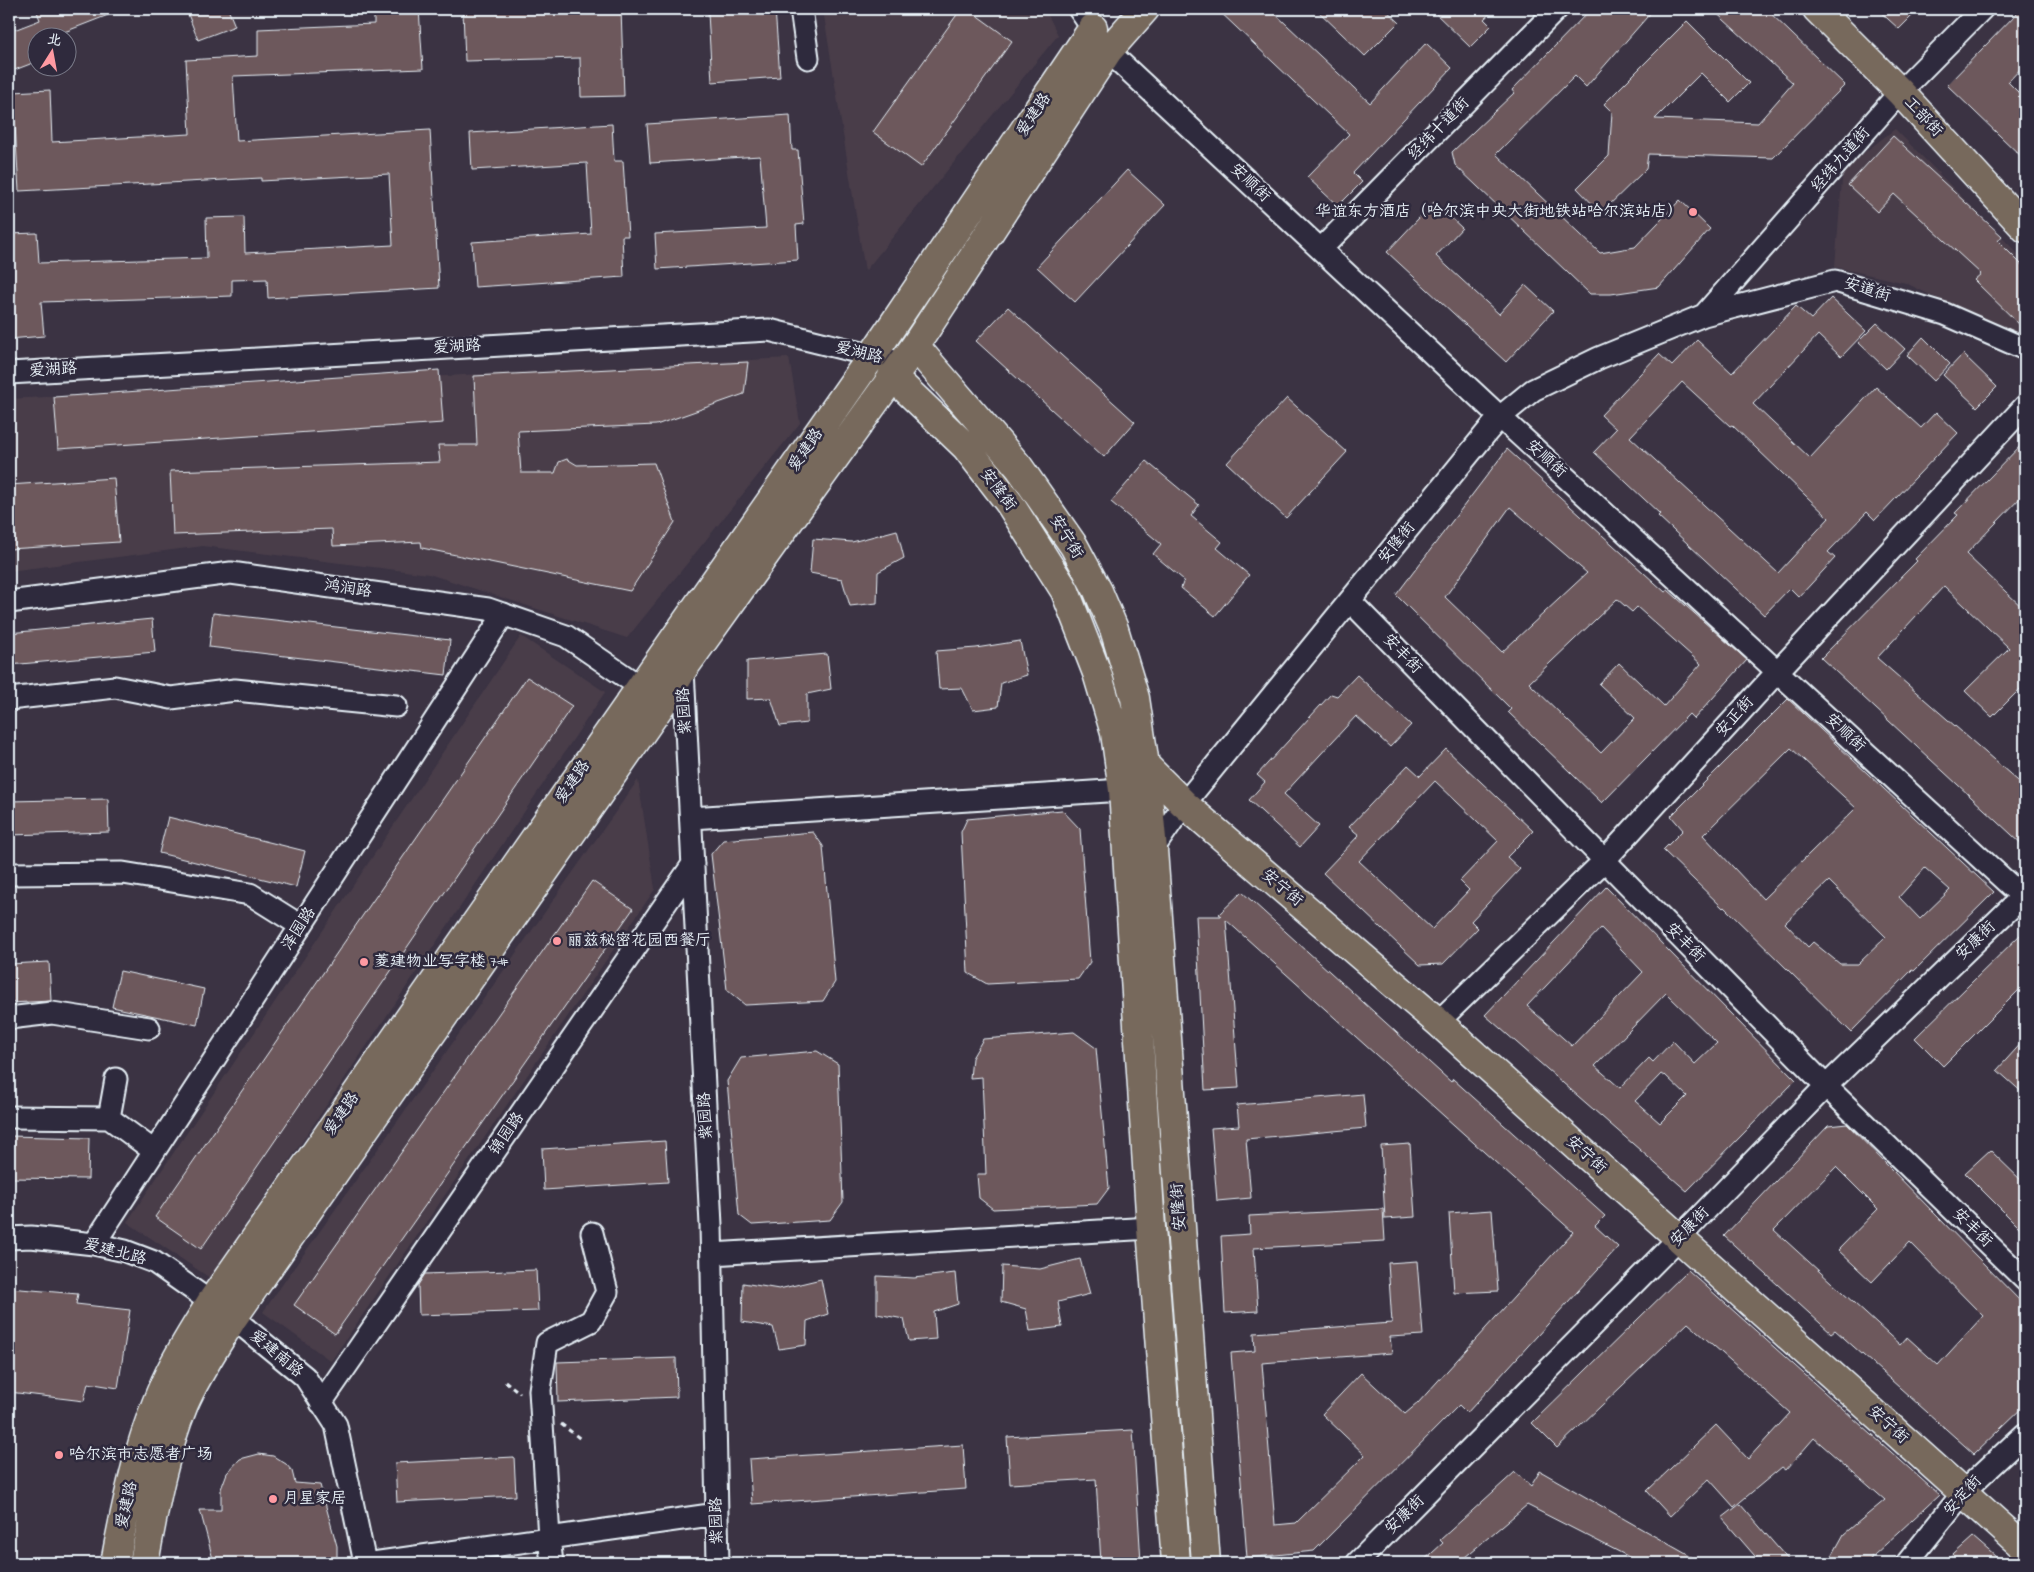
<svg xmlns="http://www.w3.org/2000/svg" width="2034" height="1572" viewBox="0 0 2034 1572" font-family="'Indie Flower','LXGW WenKai TC',sans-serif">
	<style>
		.built { fill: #4a3e4a }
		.building { fill: #6d585b; stroke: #e8f1f8; fill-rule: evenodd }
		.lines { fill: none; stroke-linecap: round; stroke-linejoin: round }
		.minor-casing { stroke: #e8f1f8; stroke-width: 25 }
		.major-casing { stroke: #e8f1f8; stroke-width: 31 }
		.path { stroke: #e8f1f8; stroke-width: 3; stroke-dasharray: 5 4; stroke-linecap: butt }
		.minor { stroke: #2f2a3d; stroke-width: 21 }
		.major { stroke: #77695c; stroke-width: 28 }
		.poi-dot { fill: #ff9aa2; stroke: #2f2a3d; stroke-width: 2 }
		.labels { text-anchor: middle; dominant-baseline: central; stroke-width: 5; stroke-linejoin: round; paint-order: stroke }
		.street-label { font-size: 16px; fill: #e8f1f8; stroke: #2f2a3d }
		.poi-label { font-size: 16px; fill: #e8f1f8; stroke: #2f2a3d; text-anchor: start }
	</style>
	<rect width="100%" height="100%" fill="#3b3343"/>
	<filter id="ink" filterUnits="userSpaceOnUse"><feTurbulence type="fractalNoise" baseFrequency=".02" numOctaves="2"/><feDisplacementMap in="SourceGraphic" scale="10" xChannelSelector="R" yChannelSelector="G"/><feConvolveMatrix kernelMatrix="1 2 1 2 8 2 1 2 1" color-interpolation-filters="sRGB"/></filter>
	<g filter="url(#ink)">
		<path class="built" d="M823 9H1045L1058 35 865 271Z
			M1895 129 2025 261V342L1906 283 1835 267 1843 169Z
			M789 358 800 423 627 638 429 574 203 546 9 571V399Z
			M521 636 605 692 210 1278 127 1222Z
			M638 780 655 889 331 1361 263 1312Z"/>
		<path class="building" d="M36 9H121V10L49 38H38V61L12 71 9 62V32L40 20Z
			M186 9H228L235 26 198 40Z
			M374 9H419L423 69 233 76 237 141 430 130 439 288 268 298 267 279 232 280V296L41 302 44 336 9 339V234L37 233 39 263 207 258 206 218 244 217 245 253 393 245 389 174 261 181V178L19 191 13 92 50 90 52 142 190 134 186 60 258 56V29L374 24Z
			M541 9H621L624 96 581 97 580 58 465 61 463 11Z
			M775 9 780 77 712 82 708 13Z
			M961 9H968L1012 41 921 167 873 132Z
			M1217 9H1270L1370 103 1426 43 1452 68 1353 173 1362 182 1338 206 1307 177 1349 134Z
			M1316 9H1385L1399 22 1365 56Z
			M1431 9H1495L1484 19 1491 26 1470 47Z
			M1591 9H1654L1586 87 1575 76 1496 154 1600 253 1635 247 1680 200 1710 229 1659 287 1611 294H1590L1455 165 1452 152 1514 93 1512 90Z
			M1712 9H1766L1845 85 1773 158 1648 154 1646 169 1601 213 1577 188 1609 156 1612 112 1604 104 1687 21 1749 83 1730 102 1701 73 1655 119 1758 123 1793 83Z
			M1877 9H1919L1899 29Z
			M2021 9H2025V64L2008 82 2025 99V160L1947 85Z
			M790 115 792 150H798L804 224 796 225 798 260 657 269 655 234 766 228 760 156 650 163 647 124Z
			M612 124 614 161H623L628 236H622L624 277 475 287 472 242 591 234 587 163 472 170 470 133Z
			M1893 136 2002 236 1998 241 2025 268V330L1974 280 1981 274 1894 194 1877 212 1848 185Z
			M1127 170 1165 205 1075 302 1037 267Z
			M1434 202 1462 228 1436 256 1499 314 1525 285 1553 311 1506 362 1387 252Z
			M1831 298 1866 331 1841 357 1818 335 1753 404 1810 458 1876 387 1921 428 1936 412 1958 433 1875 520 1867 512 1828 552 1835 558 1799 597 1790 588 1764 615 1658 516 1660 514 1594 452 1616 429 1601 415 1659 354 1672 366 1697 340 1732 373 1796 306 1811 319ZM1682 382 1730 426 1732 425 1829 518 1778 573 1630 437Z
			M1008 307 1135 422 1104 457 976 341Z
			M1877 323 1905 349 1886 369 1858 342Z
			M1923 337 1950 364 1934 381 1907 355Z
			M1963 354 1997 387 1977 407 1943 375Z
			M748 362 744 394 656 425 518 431 521 473H555L559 462 567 459 577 465 654 463 675 522 630 591 422 548 421 542 333 546 332 529 173 535 170 471 440 462 438 445H477L474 376Z
			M439 370 443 423 58 449 54 397Z
			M1287 398 1347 452 1286 518 1227 463Z
			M2025 441V493L1966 554 2025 610V684L1992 717 1965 691 2009 648 1944 586 1877 658 2025 787V847L1821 658 1917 561 1915 559 1958 515 1955 513Z
			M1507 449 1665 592 1668 590 1747 660 1694 719 1689 714 1602 803 1508 712 1511 709 1396 595ZM1510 507 1587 573 1502 652 1445 597ZM1617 599 1632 612 1637 607 1701 664 1664 706 1619 663 1599 684 1635 718 1601 753 1529 683Z
			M1146 461 1199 505 1191 516 1222 542 1217 548 1249 575 1215 616 1181 588 1184 580 1153 554 1161 544 1111 502Z
			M114 478 119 542 9 549V485Z
			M897 530 904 558 878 572 877 603 850 606 842 579 810 573 813 539 852 542Z
			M213 613 450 640 446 675 209 647Z
			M152 619 155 652 9 665V633Z
			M1020 641 1027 675 1001 683 998 707 973 710 962 688 939 689 936 651 976 648Z
			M827 654 831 689 807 694V723L780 726 771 698 747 699V661Z
			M1357 675 1411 725 1390 747 1356 716 1284 794 1319 826 1300 847 1249 800 1265 782 1257 775 1331 694 1337 696Z
			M527 677 572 706 201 1249 155 1217Z
			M1788 699 1994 892 1914 971 1912 970 1851 1032 1724 907 1723 908 1663 850 1683 830 1671 816ZM1791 748 1856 808 1763 899 1703 835ZM1925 868 1950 890 1920 919 1899 897ZM1829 881 1886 937 1858 964H1840L1813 942 1808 947 1785 923Z
			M1446 749 1533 831 1507 857 1520 869 1471 921 1478 928 1443 964 1420 965 1323 873 1359 835 1349 827 1408 765 1420 776ZM1435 781 1498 841 1460 881 1469 890 1432 929 1359 861Z
			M108 799 109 832 9 835V801Z
			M1062 810 1080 829 1090 962 1078 979 987 984 968 973 961 832 967 819Z
			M168 817 305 851 296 887 159 853Z
			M813 832 823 846 835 982 823 1001 745 1005 727 990 711 854 723 840Z
			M592 881 633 909 335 1334 294 1305Z
			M1606 887 1796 1080 1687 1191 1485 1015ZM1601 928 1643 972 1572 1046 1527 1006ZM1666 993 1717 1043 1695 1064 1673 1041 1653 1062 1649 1058 1620 1088 1595 1066ZM1661 1074 1664 1076 1665 1075 1687 1096 1660 1123 1635 1101Z
			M1242 892 1451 1082 1453 1079 1605 1216 1595 1226 1618 1247 1467 1413 1459 1405 1314 1551 1247 1558 1231 1353 1255 1351 1254 1333 1392 1323 1388 1263 1417 1261 1423 1335 1390 1337 1392 1353 1262 1363 1275 1525 1296 1523 1365 1455 1322 1414 1361 1373 1405 1414 1418 1403 1573 1232 1226 920 1239 1088 1205 1090 1196 916H1222L1219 914Z
			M2025 930V984L1943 1066 1915 1038Z
			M49 962 51 1001 9 1003V964Z
			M120 971 204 989 197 1025 112 1007Z
			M1074 1032 1096 1048 1109 1188 1097 1204 993 1209 979 1198 977 1174H986L982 1077 970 1078 972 1058 983 1039Z
			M2025 1039V1095L1997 1070Z
			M817 1051 838 1064 843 1202 830 1220 752 1225 739 1215 727 1081 741 1058Z
			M1363 1094 1366 1128 1246 1139 1251 1198 1217 1201 1211 1128 1239 1126 1237 1105Z
			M1847 1124 2025 1306V1405L1974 1454 1835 1330 1831 1333 1724 1236 1828 1126ZM1836 1167 1878 1209 1838 1250 1872 1282 1910 1242 1983 1316 1938 1365 1907 1337 1900 1345 1774 1230Z
			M9 1136 89 1138 88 1179 9 1178Z
			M665 1141 668 1182 544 1190 542 1149Z
			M1410 1144 1415 1217 1385 1219 1381 1146Z
			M1990 1150 2025 1184V1233L1965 1173Z
			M1383 1209 1385 1241 1254 1248 1258 1311 1225 1313 1221 1236 1250 1234 1249 1216Z
			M1492 1210 1498 1291 1454 1293 1449 1213Z
			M1080 1259 1090 1294 1058 1302 1062 1327 1030 1331 1026 1309 1001 1302 1002 1266 1040 1269Z
			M536 1270 538 1311 419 1315 418 1285 425 1274Z
			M1688 1270 1939 1495 1873 1556 1870 1563H1828L1844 1534 1885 1500 1814 1438 1786 1470 1782 1467 1734 1507 1709 1479 1670 1516 1647 1491 1716 1425 1748 1459 1790 1413 1688 1323 1557 1448 1532 1423Z
			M955 1273 958 1304 934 1312 936 1339 909 1341 904 1319 877 1314V1276L914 1278Z
			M821 1279 828 1314 807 1321 806 1345 779 1349 773 1327 742 1322 743 1283 779 1289Z
			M9 1288 78 1294 76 1304 130 1310 118 1388 88 1383 84 1401 9 1392Z
			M676 1358 677 1397 558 1402 557 1362Z
			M1133 1430 1141 1563H1101L1096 1479 1010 1484 1007 1437Z
			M963 1445 966 1489 752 1504 749 1459Z
			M259 1454 273 1456 286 1464 292 1471 295 1483 320 1485 337 1546V1563H214L200 1510H221V1489L227 1473 240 1459Z
			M514 1457 516 1496 397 1502 395 1463Z
			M1540 1471 1633 1524 1702 1563H1641L1527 1505 1458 1563H1421L1443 1543 1440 1540 1515 1472 1531 1486Z
			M1740 1504 1791 1563H1761L1722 1518Z
			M1973 1537 2003 1563H1944Z"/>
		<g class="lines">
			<defs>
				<path id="minor" d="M801 9 808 58
					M1079 9 1108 51 1500 417 2025 899
					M1321 249 1557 9
					M1704 315 1900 92 1982 9
					M9 373 769 330 902 363
					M1350 601 1826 1086 2025 1280
					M9 602 231 573 488 609 566 636 652 695
					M683 669 711 1225 718 1563
					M9 699 115 687 171 698 235 690 396 706
					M691 818 1123 790
					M1149 855 1184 804 1487 432 1500 417 1533 390 1599 358 1704 315 1835 281 1945 314 2025 349
					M9 874 123 873 250 894 301 926
					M9 1018 52 1013 149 1028
					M1438 1022 1604 861 1778 671 2025 406
					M9 1117 109 1118 154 1151
					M109 1118 116 1079
					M9 1238 31 1237 94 1244 125 1251 154 1262 233 1318 305 1377 336 1425 365 1563
					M94 1244 504 614
					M712 1254 1151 1228
					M321 1403 693 864
					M373 1563 717 1514
					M552 1563 549 1538 540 1390 547 1343 591 1321 607 1292 592 1233
					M1357 1563 1679 1238 1826 1086 2025 894
					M1907 1563 1966 1489 2025 1434"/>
				<path id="major" d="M1817 9 1900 92 2025 228
					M915 346 1019 467 1074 546 1098 591 1114 629 1135 698 1145 765 1153 850 1206 1563
					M892 376 966 447 1010 504 1065 591 1097 673 1115 733 1123 790 1151 1228 1176 1563
					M1145 765 1184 804 1438 1022 2025 1548
					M115 1563C127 1499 141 1431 170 1372 182 1348 197 1325 211 1302L872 356 1093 28
					M144 1563C154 1509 163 1455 184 1404 197 1374 216 1346 233 1318L663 702 683 669 915 346 1108 51 1145 9"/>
			</defs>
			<use href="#minor" class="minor-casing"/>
			<use href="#major" class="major-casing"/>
			<path class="path" d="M505 1381 520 1393
				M561 1424 582 1440"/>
			<use href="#minor" class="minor"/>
			<use href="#major" class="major"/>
		</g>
	</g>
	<g class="poi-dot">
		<circle cx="1693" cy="212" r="5"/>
		<circle cx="557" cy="941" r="5"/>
		<circle cx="364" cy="962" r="5"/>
		<circle cx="59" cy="1455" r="5"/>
		<circle cx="273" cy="1499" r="5"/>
	</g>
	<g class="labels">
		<g class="street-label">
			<text transform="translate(1034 115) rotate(-56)">爱建路</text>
			<text transform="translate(1923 117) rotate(47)">工部街</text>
			<text transform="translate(1439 129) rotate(-46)">经纬十道街</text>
			<text transform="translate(1841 160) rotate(-49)">经纬九道街</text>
			<text transform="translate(1250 183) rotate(43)">安顺街</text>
			<text transform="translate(1867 290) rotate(17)">安道街</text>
			<text transform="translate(457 347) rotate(-3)">爱湖路</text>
			<text transform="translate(859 353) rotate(14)">爱湖路</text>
			<text transform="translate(53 370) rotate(-3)">爱湖路</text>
			<text transform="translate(806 450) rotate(-55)">爱建路</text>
			<text transform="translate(1546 459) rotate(42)">安顺街</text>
			<text transform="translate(998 490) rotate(53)">安隆街</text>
			<text transform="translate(1066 537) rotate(58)">安宁街</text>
			<text transform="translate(1397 543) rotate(-51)">安隆街</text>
			<text transform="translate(348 589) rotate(8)">鸿润路</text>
			<text transform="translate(1402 654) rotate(46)">安丰街</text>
			<text transform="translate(685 711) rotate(-93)">紫园路</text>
			<text transform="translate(1735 717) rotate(-48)">安正街</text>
			<text transform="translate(1845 733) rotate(43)">安顺街</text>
			<text transform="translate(573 782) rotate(-55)">爱建路</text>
			<text transform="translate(1282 888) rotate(40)">安宁街</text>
			<text transform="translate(299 929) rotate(-57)">泽园路</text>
			<text transform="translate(1976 941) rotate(-44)">安康街</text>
			<text transform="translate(1685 943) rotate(45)">安丰街</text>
			<text transform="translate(342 1114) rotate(-55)">爱建路</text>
			<text transform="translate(706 1116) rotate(-93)">紫园路</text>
			<text transform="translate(507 1134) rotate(-55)">锦园路</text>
			<text transform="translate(1586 1155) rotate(42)">安宁街</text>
			<text transform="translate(1179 1207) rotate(-94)">安隆街</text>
			<text transform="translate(1690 1227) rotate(-46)">安康街</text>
			<text transform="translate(1972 1228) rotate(44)">安丰街</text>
			<text transform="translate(115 1252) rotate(15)">爱建北路</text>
			<text transform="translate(276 1354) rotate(40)">爱建南路</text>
			<text transform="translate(1888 1425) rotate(42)">安宁街</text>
			<text transform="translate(1963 1496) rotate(-48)">安定街</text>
			<text transform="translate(127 1505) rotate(-77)">爱建路</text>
			<text transform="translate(1405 1515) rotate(-45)">安康街</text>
			<text transform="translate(717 1521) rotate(-91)">紫园路</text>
		</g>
		<g class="poi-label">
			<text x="1683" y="212" text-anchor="end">华谊东方酒店（哈尔滨中央大街地铁站哈尔滨站店）</text>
			<text x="567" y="941">丽兹秘密花园西餐厅</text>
			<text x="374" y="962">菱建物业写字楼 7#</text>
			<text x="69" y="1455">哈尔滨市志愿者广场</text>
			<text x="283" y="1499">月星家居</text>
		</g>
	</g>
	<rect width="2034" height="1572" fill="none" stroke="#2f2a3d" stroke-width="30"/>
	<rect x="15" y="15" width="2004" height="1542" fill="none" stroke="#e8f1f8" stroke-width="2" filter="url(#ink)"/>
	<g transform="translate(52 52) rotate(11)"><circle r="24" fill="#2f2a3d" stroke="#797a88"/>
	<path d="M0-4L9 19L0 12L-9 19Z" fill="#ff9aa2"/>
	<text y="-8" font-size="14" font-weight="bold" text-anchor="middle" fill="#e8f1f8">北</text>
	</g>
</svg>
